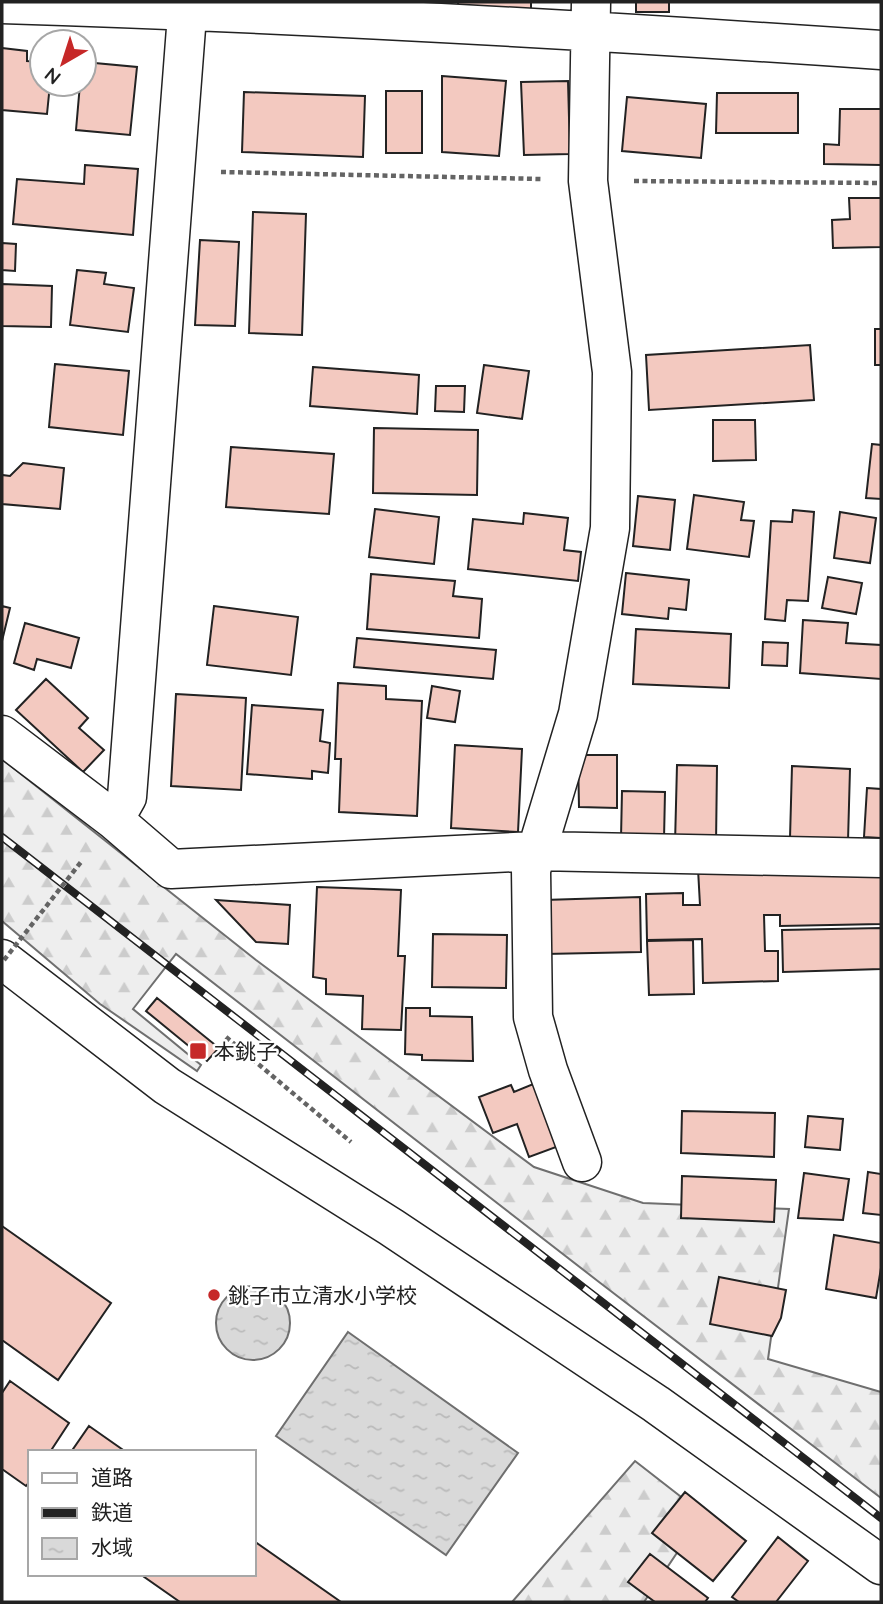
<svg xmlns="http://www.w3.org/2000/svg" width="883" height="1604" viewBox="0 0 883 1604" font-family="Quicksand,'Noto Sans JP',sans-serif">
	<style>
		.forest { fill: url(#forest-firs); stroke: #6f6f6f; stroke-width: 2 }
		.water { fill: url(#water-ripples); stroke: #6f6f6f; stroke-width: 2 }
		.building { fill: #f3c9c0; stroke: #222; stroke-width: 2 }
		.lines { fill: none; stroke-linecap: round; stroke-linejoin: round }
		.minor-casing { stroke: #222; stroke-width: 41 }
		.path { stroke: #646464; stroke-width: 4.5; stroke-dasharray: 5 3.5; stroke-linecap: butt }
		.minor { stroke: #fff; stroke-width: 38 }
		.rail-casing { stroke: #222; stroke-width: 8 }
		.rail { stroke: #fff; stroke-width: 5; stroke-dasharray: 16; stroke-linecap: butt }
		.path-bridge { stroke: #646464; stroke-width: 4.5; stroke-dasharray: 5 3.5; stroke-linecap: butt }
		.poi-dot { fill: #c62828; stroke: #fff; stroke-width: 2.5 }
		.labels { text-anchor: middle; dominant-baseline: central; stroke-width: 5; stroke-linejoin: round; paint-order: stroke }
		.poi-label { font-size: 21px; fill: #222; stroke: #fff; text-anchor: start }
	</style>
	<defs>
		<pattern id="forest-firs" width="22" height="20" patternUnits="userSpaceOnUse" patternTransform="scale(1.75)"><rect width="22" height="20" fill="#eee"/><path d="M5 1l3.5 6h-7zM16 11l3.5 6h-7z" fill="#ccc"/></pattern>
		<pattern id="water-ripples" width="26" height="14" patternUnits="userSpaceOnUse" patternTransform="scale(1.75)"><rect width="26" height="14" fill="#d9d9d9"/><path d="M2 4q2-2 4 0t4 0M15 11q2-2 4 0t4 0" fill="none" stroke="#bababa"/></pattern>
	</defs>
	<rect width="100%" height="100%" fill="#fff"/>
	<path class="forest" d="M2 759 256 960 534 1167 643 1203 789 1209 768 1359 881 1392V1498L599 1282 176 954 133 1009 201 1065 197 1071 100 1004 2 921Z
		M635 1461 703 1514 644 1602H512Z"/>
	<path class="water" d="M216 1323a37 37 0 1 1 74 0a37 37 0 1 1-74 0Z
		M348 1332 518 1453 446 1555 276 1436Z"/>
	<path class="building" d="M458 2H531V12L458 7Z
		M636 2H669V12H636Z
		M2 48 27 51V61L42 62V84H50L47 114 2 110Z
		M84 62 137 67 130 135 76 130 80 84H84Z
		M442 76 506 81 499 156 442 152Z
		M568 81 570 154 524 155 521 82Z
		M386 91H422V153H386Z
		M244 92 365 96 363 157 242 152Z
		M717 93H798V133H716Z
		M627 97 706 104 701 158 622 151Z
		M840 109H881V165L824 164V144L839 145Z
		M85 165 138 169 133 235 13 224 17 179 84 184Z
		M849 198H881V247L833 248 832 220 850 219Z
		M253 212 306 214 302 335 249 333Z
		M200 240 239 242 235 326 195 325Z
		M2 243 16 244 15 271 2 270Z
		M77 270 106 273 104 284 134 288 128 332 70 325Z
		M2 284 52 286 51 327 2 326Z
		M875 329H881V365H875Z
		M810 345 814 400 649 410 646 355Z
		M55 364 129 371 123 435 49 427Z
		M484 365 529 371 522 419 477 413Z
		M313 367 419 375 417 414 310 406Z
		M436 386H465L464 412 435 411Z
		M713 420H755L756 460 713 461Z
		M374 428 478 430 477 495 373 493Z
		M872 444 881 445V499L866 498Z
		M231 447 334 454 329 514 226 507Z
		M23 463 64 468 60 509 2 504V475L10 476Z
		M694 495 744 502 741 520 754 521 749 557 687 549Z
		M638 496 675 500 670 550 633 546Z
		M375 509 439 517 434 564 369 557Z
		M793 510 814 512 808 601 787 600 785 621 765 619 771 521 792 522Z
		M840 512 876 518 870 563 834 558Z
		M524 513 568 518 564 550 581 552 578 581 468 569 473 519 523 524Z
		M626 573 689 580 686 610 669 608 668 619 622 614Z
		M371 574 455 581 453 596 482 599 479 638 367 629Z
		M828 577 862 583 856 614 822 608Z
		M2 606 10 608 2 641Z
		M214 606 298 617 291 675 207 665Z
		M803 620 848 623 846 643 881 645V679L800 673Z
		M25 623 79 638 71 668 37 659 34 670 14 663Z
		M636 629 731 634 729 688 633 684Z
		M357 638 496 650 493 679 354 667Z
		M763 642 788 643 787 666 762 665Z
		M46 679 88 718 79 728 104 750 83 772 16 710Z
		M338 683 386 686V699L422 701 417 816 339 812 341 759H335Z
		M432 686 460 691 455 722 427 718Z
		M176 694 246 698 241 790 171 786Z
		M252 705 323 710 320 741 330 743 328 773 312 771V779L247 774Z
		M455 745 522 749 518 832 451 828Z
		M578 755H617V808L579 807Z
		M677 765 717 766 716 844H675Z
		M792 766 850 769 848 841 790 838Z
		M867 788 881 789V838L864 837Z
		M622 791 665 792 664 839 621 838Z
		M881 866V924L780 926V915H764L765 951H778V981L703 983 702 939 647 940 646 894 683 893V905H700L698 869Z
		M317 887 401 890 398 956H405L401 1030 362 1029 363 996 326 994V979L313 977Z
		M640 897 641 952 545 954 544 900Z
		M216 900 290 905 288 944 256 942Z
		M881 928V969L783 972 782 930Z
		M433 934 507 935 506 988 432 987Z
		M693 940 694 994 649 995 647 941Z
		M157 998 219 1048 207 1061 146 1011Z
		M406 1008H430V1016L472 1017 473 1061 422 1060V1055L405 1054Z
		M543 1080 567 1143 529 1157 517 1124 493 1133 479 1097 511 1085 514 1092Z
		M682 1111 775 1113 774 1157 681 1153Z
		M808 1116 843 1119 840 1150 805 1147Z
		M868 1172 881 1174V1215L863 1213Z
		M804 1173 849 1179 843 1220 798 1218Z
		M682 1176 776 1180 774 1222 681 1218Z
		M2 1226 111 1303 58 1380 2 1340Z
		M834 1235 881 1243V1268L876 1298 826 1289Z
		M719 1277 786 1290 781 1318 772 1336 710 1324Z
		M10 1381 69 1423 50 1452H30V1481L26 1486 2 1469V1393Z
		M89 1426 126 1452H71Z
		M685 1492 746 1541 713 1581 652 1533Z
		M778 1537 808 1561 776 1602H739L732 1597Z
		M254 1541 341 1602H180L140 1574H254Z
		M650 1554 708 1598 705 1602H655L628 1582Z"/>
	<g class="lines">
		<defs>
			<path id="minor" d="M2 4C295 13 588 30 881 50
				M2 735 114 820 171 869 536 851 881 858
				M114 820 127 797 188 2
				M2 959 167 1086 391 1227 656 1404 881 1565
				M582 1162 548 1070 533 1017 531 870 578 714 610 528 612 372 588 181 591 2"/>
		</defs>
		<use href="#minor" class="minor-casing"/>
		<path class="path" d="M221 172 541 179
			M634 181 881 183
			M226 1037 351 1142"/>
		<use href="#minor" class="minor"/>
		<defs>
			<path id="rail" d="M2 837 881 1518"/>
		</defs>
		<use href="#rail" class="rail-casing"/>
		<use href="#rail" class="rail"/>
		<path class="path-bridge" d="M4 960 81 862"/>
	</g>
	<g class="poi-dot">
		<rect x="189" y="1042" width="18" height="18" rx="3.5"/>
		<circle cx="214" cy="1295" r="7"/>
	</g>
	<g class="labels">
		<g class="poi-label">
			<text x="214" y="1051">本銚子</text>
			<text x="228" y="1295">銚子市立清水小学校</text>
		</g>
	</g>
	<rect width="883" height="1604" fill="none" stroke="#222222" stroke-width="7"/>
	<rect x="28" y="1450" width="228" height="126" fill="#ffffff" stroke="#a7a7a7" stroke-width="2"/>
	<rect x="42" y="1473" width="35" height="10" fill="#ffffff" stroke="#a7a7a7" stroke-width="2"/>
	<text x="91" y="1485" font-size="21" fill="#222222">道路</text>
	<rect x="42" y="1508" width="35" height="10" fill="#222222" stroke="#a7a7a7" stroke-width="2"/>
	<text x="91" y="1520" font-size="21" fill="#222222">鉄道</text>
	<rect x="42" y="1538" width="35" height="21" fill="url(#water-ripples)" stroke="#a7a7a7" stroke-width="2"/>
	<text x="91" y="1555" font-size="21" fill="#222222">水域</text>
	<g transform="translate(63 63) rotate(219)"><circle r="33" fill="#ffffff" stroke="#a7a7a7" stroke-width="2"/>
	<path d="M0-5L12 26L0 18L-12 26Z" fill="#c62828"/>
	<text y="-10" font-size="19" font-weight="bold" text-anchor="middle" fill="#222222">N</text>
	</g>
</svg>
